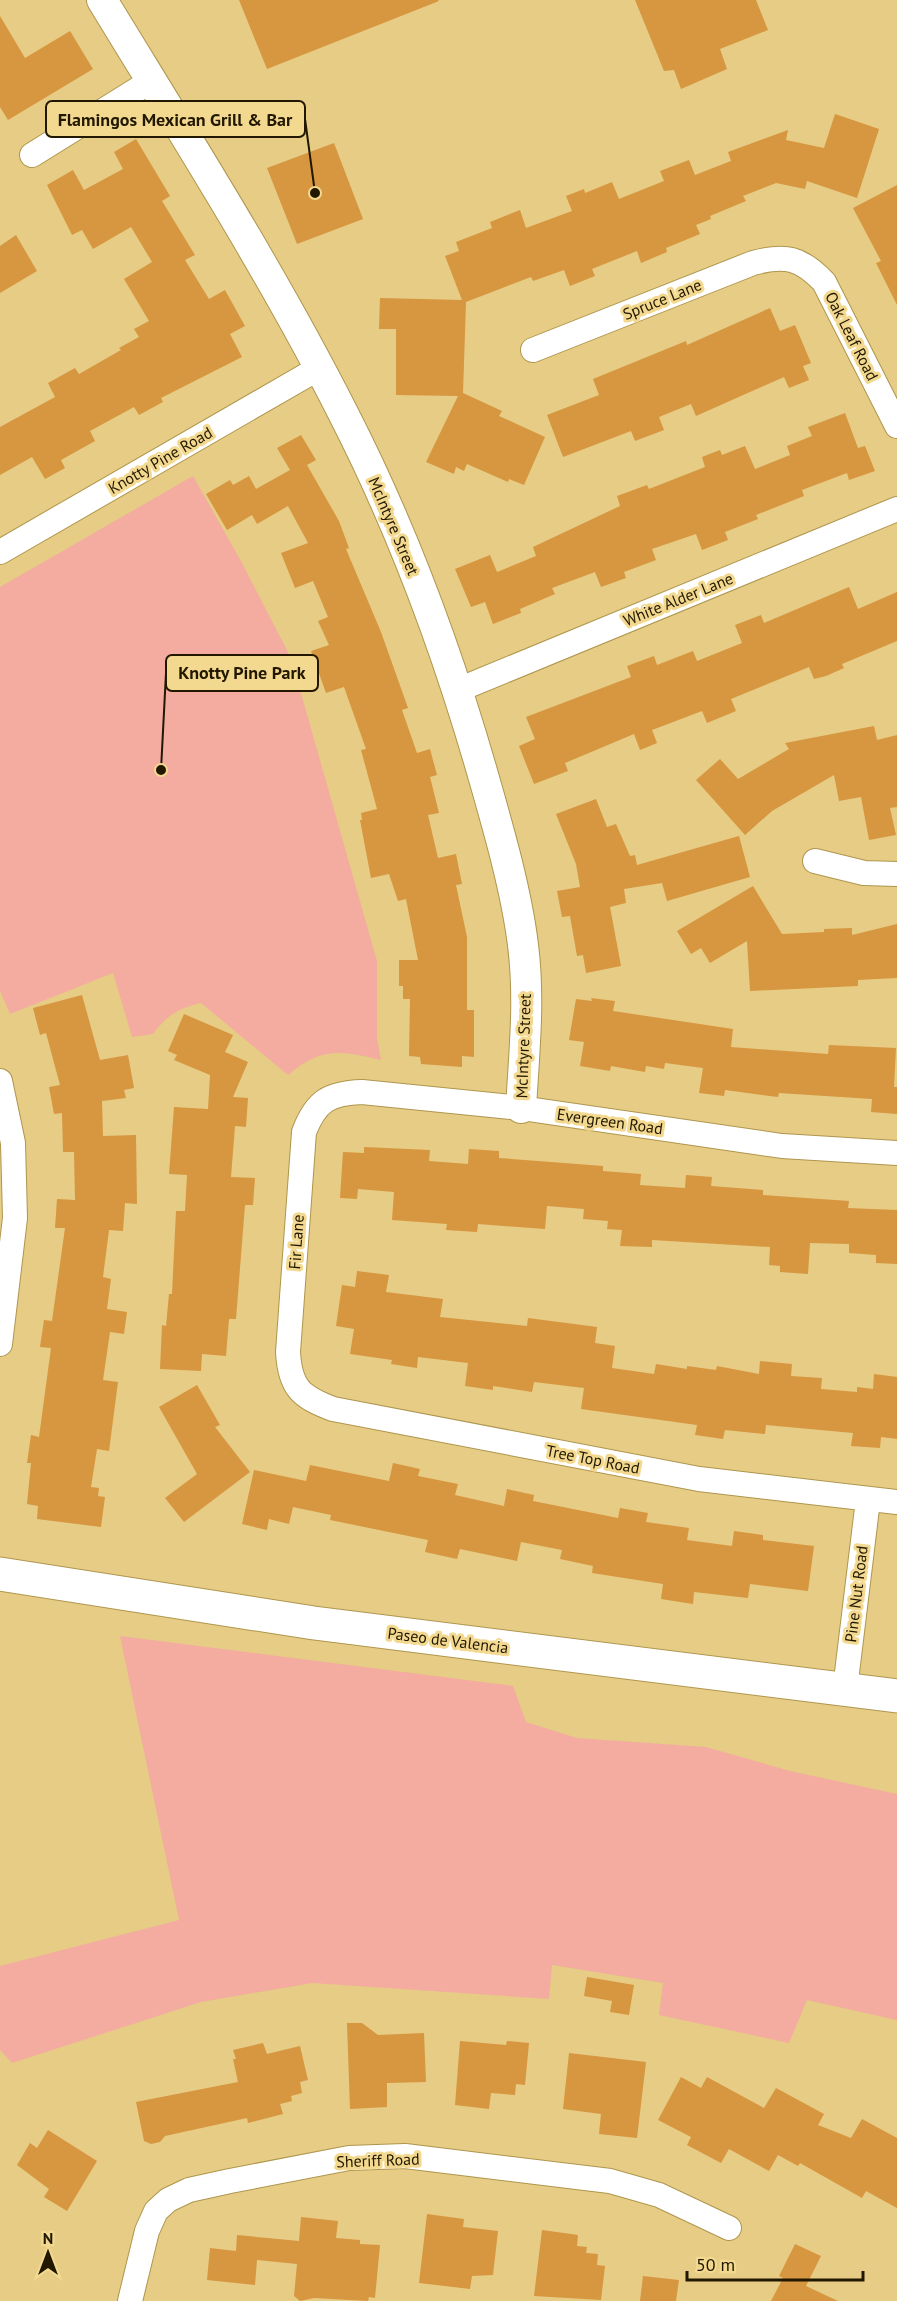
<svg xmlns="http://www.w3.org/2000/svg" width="897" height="2301" viewBox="0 0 897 2301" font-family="'PT Sans',sans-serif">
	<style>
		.green { fill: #f3ac9f }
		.building { fill: #d79640 }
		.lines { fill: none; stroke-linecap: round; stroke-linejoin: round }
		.minor-casing { stroke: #af964e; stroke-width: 26 }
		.tertiary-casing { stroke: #af964e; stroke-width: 32 }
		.secondary-casing { stroke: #af964e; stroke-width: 35 }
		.minor { stroke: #fff; stroke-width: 24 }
		.tertiary { stroke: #fff; stroke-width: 30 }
		.secondary { stroke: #fff; stroke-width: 33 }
		.labels { text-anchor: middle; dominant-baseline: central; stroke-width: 6; stroke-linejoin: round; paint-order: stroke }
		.street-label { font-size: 16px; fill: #221800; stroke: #f3d990 }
		.leader { fill: none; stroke: #221800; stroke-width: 2 }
		.callout-dot { fill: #221800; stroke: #f3d990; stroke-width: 2 }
		.callout { fill: #f3d990; stroke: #221800; stroke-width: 2 }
		.callout-label { font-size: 18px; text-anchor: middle; font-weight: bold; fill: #221800 }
	</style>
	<rect width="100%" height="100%" fill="#e6cc84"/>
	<path class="green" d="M193 476 242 563 291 658 377 961V1038L381 1060C341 1050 320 1047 288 1075L201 1003C179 1008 167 1015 153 1034L132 1037 113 973 10 1014 0 991V587Z
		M120 1636 513 1686 526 1722 577 1738 706 1747 790 1771 897 1794V2020L807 2000 789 2043 659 2015 663 1983 552 1965 549 1999 312 1983 201 2002 12 2063 0 2050V1966L179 1920Z"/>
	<path class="building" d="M239 0H438L439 1 267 69Z
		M635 0H756L768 30 720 49 727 69 681 89 674 70 664 71Z
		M0 16 25 58 70 31 93 69 8 120 0 107Z
		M835 114 879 129 857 198 807 181 805 189 776 183 743 196 746 201 710 216 711 219 696 225 700 234 666 248 667 252 641 263 637 251 592 269 595 276 570 286 564 270 533 281 531 277 466 302 463 393 502 411 499 416 545 437 524 485 509 479 508 482 467 464 464 471 456 467 454 474 426 462 458 396 396 395V329H379L380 298 462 300 445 256 459 251 456 242 492 228 490 222 520 210 526 228 572 211 566 196 584 189 585 193 612 182 619 199 664 181 660 171 689 160 695 175 731 161 728 152 788 130 786 140 824 148Z
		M136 139 170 196 162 201 195 255 185 260 209 299 225 290 245 326 230 334 242 357 161 398 163 402 139 415 134 407 90 431 95 441 61 460 65 468 45 479 32 457 0 475V427L55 397 48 383 75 368 79 374 121 350 119 348 139 337 134 329 149 321 124 279 152 262 131 227 93 249 82 230 72 235 47 185 73 170 84 190 123 169 114 152Z
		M334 143 363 219 297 244 267 168Z
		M897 185V305L876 263 881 261 853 208Z
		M16 235 37 271 0 293V246Z
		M770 308 780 331 795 325 811 363 803 366 809 380 789 388 784 377 696 416 691 404 659 417 664 430 635 441 631 431 563 457 547 415 599 395 593 379 686 341 687 345Z
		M845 413 858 448 865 446 875 471 849 480 847 473 802 490 804 496 756 515 758 519 725 532 728 540 702 550 696 534 652 549 656 560 624 572 626 578 601 587 595 572 552 588 555 594 520 609 521 613 493 624 485 602 471 607 455 569 490 555 497 572 536 556 533 547 620 506 617 496 647 485 649 489 705 467 702 457 720 450 722 455 745 446 755 469 790 455 787 446 812 436 808 427Z
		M301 435 316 460 307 465 339 521 349 548 346 549 381 632 408 708 402 710 417 753 430 749 437 775 430 777 439 813 428 815 438 858 456 854 462 884 456 885 467 937V1010H474V1057L462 1056V1067L421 1064 420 1057 409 1056 410 999H403V986H399V960H418L406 899 398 901 389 874 371 878 360 820H362L361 813 377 809 361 750 366 749 344 687 326 693 311 651 329 645 318 621 328 617 313 581 295 588 281 553 308 543 288 506 257 524 252 515 227 530 206 494 230 480 233 485 249 476 256 489 290 470 277 448Z
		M849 587 858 609 897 592V641L842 664 844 668 826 676 814 679 809 667 731 699 736 711 707 723 702 711 652 730 657 743 640 750 634 734 565 763 568 771 534 784 519 746 535 739 526 717 631 677 627 666 654 656 657 665 693 651 697 661 742 643 735 625 761 615 764 623Z
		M874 726 877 740 897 735V807L890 808 896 835 869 840 861 797 839 801 834 775 772 811 745 835 696 780 720 759 738 779 789 749 785 743Z
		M596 799 607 827 616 824 630 856 635 855 637 865 739 836 750 877 667 901 662 883 624 889 626 903 610 907 621 966 586 973 583 955 577 956 570 916 562 917 557 891 580 887 576 864 556 814Z
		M753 886 782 934 824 932V929L852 928V935L897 924V978L858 980V986L750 991 747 941 710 963 701 948 691 954 677 931Z
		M82 995 100 1060 128 1055 134 1088 124 1090 126 1098 102 1101 103 1136 136 1135 137 1204 125 1203 123 1231 109 1230 103 1277 111 1279 107 1309 127 1312 124 1334 110 1332 103 1380 118 1382 109 1451 97 1449 91 1487 99 1488 98 1496 105 1497 101 1527 37 1519 38 1506 27 1504 31 1463H27L31 1435 39 1437 51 1348 40 1347 44 1320 52 1321 65 1228H55L57 1199 75 1200 74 1152H63L62 1113 54 1114 49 1087 60 1085 46 1033 40 1035 33 1008Z
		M591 998 615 1001 613 1011 733 1029 731 1047 828 1054 829 1045 896 1048 894 1087H897V1114L871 1112 872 1099 779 1093 778 1097 725 1090 724 1096 699 1093 703 1068 665 1063 664 1069 646 1066 645 1072 611 1066 610 1071 580 1066 584 1042 569 1040 576 999 592 1001Z
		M184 1014 233 1035 225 1052 248 1062 233 1097 248 1098 246 1127 235 1126 231 1177 255 1178 253 1205H245L236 1319H229L226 1356 202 1354 201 1371 160 1369 162 1325 166 1326 169 1294H172L176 1211H185L187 1175 169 1174 174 1107 208 1109 210 1075 174 1060 177 1055 168 1051Z
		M364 1147 430 1150 429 1161 468 1164 469 1149 499 1151V1158L603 1166V1171L641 1174 640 1185 685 1188 686 1175 712 1177 711 1186 763 1190V1195L849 1201 848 1208 897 1210V1264L876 1263V1255L849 1253V1244L810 1243 808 1274 780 1272V1266L769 1265 770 1247 652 1240V1247L620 1246 622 1230 607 1229 608 1221 583 1219 584 1209 547 1206 545 1229 478 1224 477 1232 446 1230 447 1224 392 1220 394 1192 358 1189 357 1199 340 1198 343 1152 364 1153Z
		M357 1271 389 1275 386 1292 443 1299 440 1317 527 1326 528 1318 597 1327 595 1343 615 1346 612 1368 654 1374 656 1364 687 1369V1366L716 1370 717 1366 759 1374 760 1361 792 1364 791 1376 822 1378 821 1389 857 1392V1387L873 1389 874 1374 897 1377V1439L881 1437 880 1448 851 1446 853 1433 766 1425 765 1434 725 1430 723 1439 695 1435 697 1425 581 1409 584 1388 534 1382 532 1392 493 1386V1390L465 1386 468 1363 418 1357 417 1368 391 1364 392 1360 350 1354 354 1329 336 1326 342 1285 355 1287Z
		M197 1385 220 1425 215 1427 250 1472 184 1522 165 1498 197 1474 159 1407Z
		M393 1463 420 1469 418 1476 458 1484 455 1495 504 1506 507 1489 534 1495 533 1501 618 1518 620 1508 648 1513 646 1522 689 1528 687 1540 732 1546 734 1531 763 1535V1540L814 1546 808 1591 750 1584 748 1598 694 1592 693 1604 661 1599 663 1584 592 1573 593 1566 560 1559 562 1550 521 1542 517 1561 460 1549 457 1559 425 1552 428 1540 330 1520 331 1515 293 1507 289 1524 269 1519 267 1530 242 1524 254 1470 306 1481 310 1465 389 1481Z
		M587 1977 634 1985 629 2015 610 2012 612 2001 584 1996Z
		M347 2023H362L378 2035 424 2033 426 2082 387 2083V2107L350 2109Z
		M460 2041 506 2045 507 2041 529 2043 525 2085 516 2084 515 2095 491 2093 489 2109 455 2105Z
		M263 2043 267 2054 300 2046 308 2080 300 2082 302 2093 291 2096 292 2101 280 2104 283 2114 248 2123 247 2118 165 2136 160 2142 151 2144 144 2141 136 2102 238 2082 233 2059H236L233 2050Z
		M569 2053 646 2062 637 2138 599 2134 601 2114 563 2109Z
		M681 2077 701 2088 707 2077 764 2108 776 2088 824 2114 818 2125 851 2138 862 2119 897 2138V2208L866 2191 862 2198 800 2163 798 2166 778 2155 769 2171 729 2149 721 2163 687 2145 691 2137 658 2120Z
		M48 2130 97 2161 67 2211 44 2197 49 2189 17 2165 30 2143 37 2148Z
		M427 2214 464 2219 463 2227 498 2231 493 2275 472 2276 470 2289 419 2283Z
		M301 2217 338 2221 336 2238 360 2240V2244L380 2245 375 2298 369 2297 368 2301 314 2298 300 2301 294 2296 297 2264 257 2260 255 2285 207 2280 210 2248 236 2251 237 2235 299 2241Z
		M542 2230 578 2235 577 2246 587 2247 586 2253 598 2254 597 2265 605 2266 601 2300 534 2296Z
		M795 2244 821 2256 806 2286 838 2301H771L783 2278 779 2276Z
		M643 2276 679 2280 676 2301H640Z"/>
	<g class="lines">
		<defs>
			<path id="minor" d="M32 155 151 81
				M533 350 753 263C786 254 801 258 824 282L897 426
				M0 552 319 368
				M458 690 897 509
				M815 861 864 873 897 874
				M0 1081 13 1143 15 1218 0 1344
				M897 1153 782 1146 521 1108 362 1092C329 1093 316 1101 304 1132L288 1352C290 1388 301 1397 333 1409L699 1479 897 1502
				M845 1689 868 1500
				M130 2301 147 2231 156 2211 168 2200 189 2190 230 2181 349 2158 405 2156 610 2181 659 2195 729 2228"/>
			<path id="tertiary" d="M102 0C185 136 271 271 343 413 401 526 446 647 481 768 497 824 516 888 523 945 530 1000 524 1054 521 1108"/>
			<path id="secondary" d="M0 1574 314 1623 897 1696"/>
		</defs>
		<use href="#minor" class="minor-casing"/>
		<use href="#tertiary" class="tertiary-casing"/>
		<use href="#secondary" class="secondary-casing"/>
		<use href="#minor" class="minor"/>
		<use href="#tertiary" class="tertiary"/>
		<use href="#secondary" class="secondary"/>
	</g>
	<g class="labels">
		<g class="street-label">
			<text transform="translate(662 299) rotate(-22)">Spruce Lane</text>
			<text transform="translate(852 336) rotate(63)">Oak Leaf Road</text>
			<text transform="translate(160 460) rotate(-30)">Knotty Pine Road</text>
			<text transform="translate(394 526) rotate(67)">McIntyre Street</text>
			<text transform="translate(678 599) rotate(-22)">White Alder Lane</text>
			<text transform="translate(523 1046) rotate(-88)">McIntyre Street</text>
			<text transform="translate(610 1121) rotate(8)">Evergreen Road</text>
			<text transform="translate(296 1242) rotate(-86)">Fir Lane</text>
			<text transform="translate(593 1459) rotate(11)">Tree Top Road</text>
			<text transform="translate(856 1594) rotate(-83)">Pine Nut Road</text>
			<text transform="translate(448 1640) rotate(7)">Paseo de Valencia</text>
			<text transform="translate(378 2160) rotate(-2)">Sheriff Road</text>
		</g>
	</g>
	<path class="leader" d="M315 193L305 119M161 770L166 673"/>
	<g class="callout-dot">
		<circle cx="315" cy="193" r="6"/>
		<circle cx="161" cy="770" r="6"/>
	</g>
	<g class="callout">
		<rect x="46" y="101" width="259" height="36" rx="6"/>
		<rect x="166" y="655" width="152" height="36" rx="6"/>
	</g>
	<g class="callout-label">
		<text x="175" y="126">Flamingos Mexican Grill &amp; Bar</text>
		<text x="242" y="679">Knotty Pine Park</text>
	</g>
	<g transform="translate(48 2253)" stroke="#f3d990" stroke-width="4.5" paint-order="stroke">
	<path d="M0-4.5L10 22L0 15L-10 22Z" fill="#221800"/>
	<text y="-9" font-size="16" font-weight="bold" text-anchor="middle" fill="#221800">N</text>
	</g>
	<path d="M687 2271v9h176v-9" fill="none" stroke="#221800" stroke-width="3"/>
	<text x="696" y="2271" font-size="18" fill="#221800" stroke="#f3d990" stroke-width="4.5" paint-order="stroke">50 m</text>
</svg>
